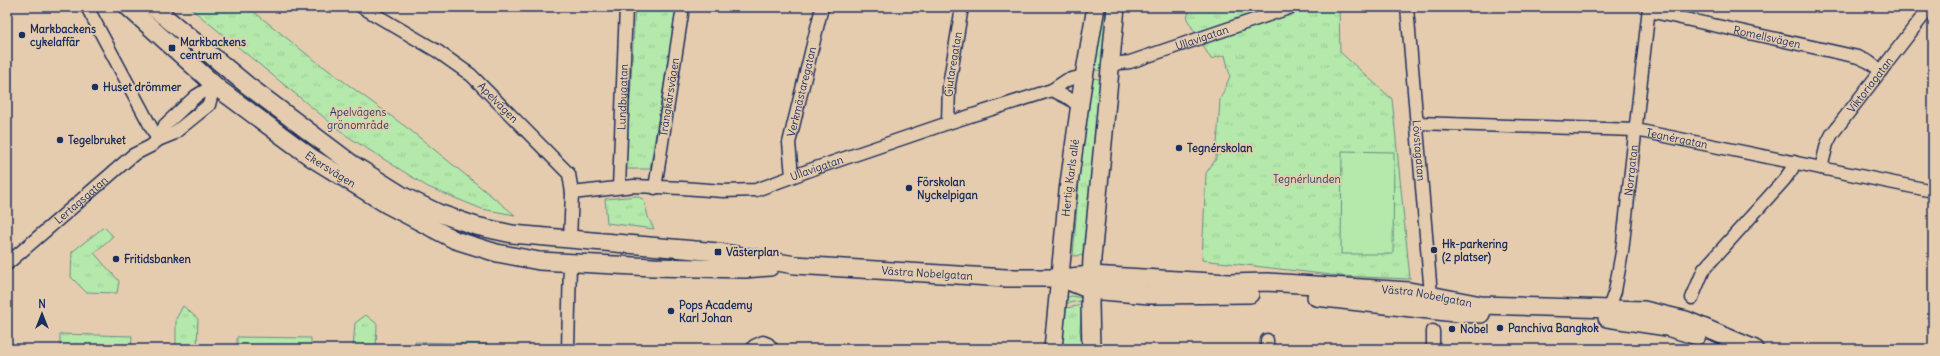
<svg xmlns="http://www.w3.org/2000/svg" width="1940" height="356" viewBox="0 0 1940 356" font-family="Delius,sans-serif">
	<style>
		.grass { fill: url(#grass-tufts); stroke: #688c84 }
		.pitch { fill: #b4e9ab; stroke: #688c84 }
		.lines { fill: none; stroke-linecap: round; stroke-linejoin: round }
		.street-casing { stroke: #1b2f5e; stroke-width: 15 }
		.secondary-casing { stroke: #1b2f5e; stroke-width: 20 }
		.street { stroke: #e6ccae; stroke-width: 12 }
		.secondary { stroke: #e6ccae; stroke-width: 17 }
		.poi-dot { fill: #1b2f5e; stroke: #e6ccae; stroke-width: 1.5 }
		.labels { text-anchor: middle; dominant-baseline: central; stroke-width: 3.5; stroke-linejoin: round; paint-order: stroke }
		.poi-label { font-size: 11px; font-weight: bold; fill: #1b2f5e; stroke: #e6ccae; text-anchor: start }
		.street-label { font-size: 11px; fill: #1b2f5e; stroke: #e6ccae }
		.park-label { font-size: 11px; fill: #2a4266; stroke: #e6ccae }
	</style>
	<defs>
		<pattern id="grass-tufts" width="24" height="20" patternUnits="userSpaceOnUse"><rect width="24" height="20" fill="#b4e9ab"/><path d="M3 7l-1-3M5 7V3M7 7l1-3M15 17l-1-3M17 17v-4M19 17l1-3" fill="none" stroke="#9ac896"/></pattern>
	</defs>
	<rect width="100%" height="100%" fill="#e6ccae"/>
	<filter id="ink" filterUnits="userSpaceOnUse"><feTurbulence type="fractalNoise" baseFrequency=".025" numOctaves="2"/><feDisplacementMap in="SourceGraphic" scale="8" xChannelSelector="R" yChannelSelector="G"/><feConvolveMatrix kernelMatrix="1 2 1 2 8 2 1 2 1" color-interpolation-filters="sRGB"/></filter>
	<g filter="url(#ink)">
		<path class="grass" d="M189 7H248L309 56 410 130 515 215 482 209 428 187 347 136Z
			M635 7H677L650 169H626Z
			M1190 7H1339L1340 52 1392 99 1410 279 1340 276 1202 260 1206 173 1216 159 1220 100 1230 76 1225 55 1211 59 1187 19Z
			M1107 12 1102 71 1091 69 1102 15Z
			M1093 78 1099 79 1101 81 1086 255 1073 256 1085 105 1090 80Z
			M637 196 644 200 648 217 654 229 607 223 605 199Z
			M104 227 113 236 94 253 119 281 117 293 86 292 71 277 72 252Z
			M1071 296 1083 298 1085 300 1062 304V300Z
			M1082 305 1080 330 1082 349H1060L1062 309Z
			M183 306 198 319 197 349H176V319Z
			M366 315 377 324 376 349H353L355 323Z
			M60 334 132 336 131 349H60Z
			M237 337 311 338V349H237Z
			M415 342 488 344 487 349H415Z"/>
		<path class="pitch" d="M1342 151 1394 152 1393 254H1341Z"/>
		<g class="lines">
			<defs>
				<g id="street">
					<path d="M87 7 158 140"/>
					<path id="s1" d="M362 7 437 51 471 75 569 174 572 193 570 239"/>
					<path id="s2" d="M1407 7 1431 295"/>
					<path id="s3" d="M1649 11 1858 57 1869 62 1881 71"/>
					<path id="s4" d="M1111 64 1130 62 1292 7"/>
					<path d="M1052 90 1070 99 1079 106"/>
					<path id="s5" d="M948 123 949 85 962 7"/>
					<path id="s6" d="M1417 123 1636 130 1933 191"/>
					<path d="M158 140 173 134 209 105 214 85"/>
					<path id="s7" d="M1821 168 1827 144 1832 134 1930 7"/>
					<path id="s8" d="M792 176 789 143 822 7"/>
					<path id="s9" d="M619 187 626 7"/>
					<path id="s10" d="M655 188 683 7"/>
					<path id="s11" d="M572 193 634 186 682 188 723 191 756 190 810 170 948 123 1052 90 1067 80 1084 76"/>
					<path id="s12" d="M7 264 133 155 151 146 158 140 165 125 196 96 214 85"/>
					<path d="M1692 298 1704 269 1784 180 1792 169 1794 162"/>
					<path id="s13" d="M1609 308 1615 291 1622 252 1649 7"/>
					<path d="M568 349 570 263"/>
					<path d="M753 349 754 346 763 342 768 344 772 349"/>
					<path d="M1267 349V340"/>
					<path d="M1433 349V331"/>
				</g>
				<g id="secondary">
					<path id="s14" d="M128 7 219 89 312 158 388 205 455 240 497 253 539 261 653 267 745 269 770 267"/>
					<path id="s15" d="M153 7 247 85 352 164 403 196 438 213 476 226 512 234 718 252 795 265 1006 278H1061L1091 275 1229 283 1267 282 1409 291 1481 305 1644 310 1686 320 1755 349"/>
					<path d="M1063 279 1090 290 1150 295 1250 294"/>
					<path d="M1316 297 1455 313 1481 314"/>
					<path d="M1607 318 1667 327 1697 336"/>
					<path id="s16" d="M1053 349 1068 191 1082 89 1096 7"/>
					<path d="M1091 349 1090 303 1092 258 1116 7"/>
				</g>
			</defs>
			<use href="#street" class="street-casing"/>
			<use href="#secondary" class="secondary-casing"/>
			<use href="#street" class="street"/>
			<use href="#secondary" class="secondary"/>
		</g>
	</g>
	<g class="poi-dot">
		<circle cx="22" cy="35" r="4"/>
		<rect x="168" y="44" width="8" height="8" rx="2"/>
		<circle cx="95" cy="87" r="4"/>
		<circle cx="60" cy="140" r="4"/>
		<circle cx="1179" cy="148" r="4"/>
		<circle cx="909" cy="188" r="4"/>
		<circle cx="1434" cy="250" r="4"/>
		<rect x="714" y="248" width="8" height="8" rx="2"/>
		<circle cx="116" cy="259" r="4"/>
		<circle cx="671" cy="311" r="4"/>
		<circle cx="1500" cy="328" r="4"/>
		<circle cx="1452" cy="329" r="4"/>
	</g>
	<g class="labels">
		<g class="poi-label">
			<text x="30" y="29">Markbackens<tspan x="30" dy="13">cykelaffär</tspan></text>
			<text x="180" y="42">Markbackens<tspan x="180" dy="13">centrum</tspan></text>
			<text x="103" y="87">Huset drömmer</text>
			<text x="68" y="140">Tegelbruket</text>
			<text x="1187" y="148">Tegnérskolan</text>
			<text x="917" y="182">Förskolan<tspan x="917" dy="13">Nyckelpigan</tspan></text>
			<text x="1442" y="244">Hk-parkering<tspan x="1442" dy="13">(2 platser)</tspan></text>
			<text x="726" y="252">Västerplan</text>
			<text x="124" y="259">Fritidsbanken</text>
			<text x="679" y="305">Pops Academy<tspan x="679" dy="13">Karl Johan</tspan></text>
			<text x="1508" y="328">Panchiva Bangkok</text>
			<text x="1460" y="329">Nobel</text>
		</g>
		<g class="street-label">
			<text stroke="none"><textPath href="#s3" startOffset="121">Romellsvägen</textPath></text>
			<text stroke="none"><textPath href="#s4" startOffset="95">Ullavigatan</textPath></text>
			<text stroke="none"><textPath href="#s5" startOffset="59">Gjutaregatan</textPath></text>
			<text stroke="none"><textPath href="#s7" startOffset="98">Viktoriagatan</textPath></text>
			<text stroke="none"><textPath href="#s8" startOffset="86">Verkmästaregatan</textPath></text>
			<text stroke="none"><textPath href="#s9" startOffset="90">Lundbygatan</textPath></text>
			<text stroke="none"><textPath href="#s10" startOffset="92">Trängkårsvägen</textPath></text>
			<text stroke="none"><textPath href="#s1" startOffset="167">Apelvägen</textPath></text>
			<text stroke="none"><textPath href="#s6" startOffset="261">Tegnérgatan</textPath></text>
			<text stroke="none"><textPath href="#s2" startOffset="144">Lövstagatan</textPath></text>
			<text stroke="none"><textPath href="#s11" startOffset="249">Ullavigatan</textPath></text>
			<text stroke="none"><textPath href="#s14" startOffset="260">Ekersvägen</textPath></text>
			<text stroke="none"><textPath href="#s13" startOffset="140">Norrgatan</textPath></text>
			<text stroke="none"><textPath href="#s16" startOffset="172">Hertig Karls allé</textPath></text>
			<text stroke="none"><textPath href="#s12" startOffset="98">Lertagsgatan</textPath></text>
			<text stroke="none"><textPath href="#s15" startOffset="847">Västra Nobelgatan</textPath></text>
			<text stroke="none"><textPath href="#s15" startOffset="1348">Västra Nobelgatan</textPath></text>
		</g>
		<g class="park-label">
			<text x="358" y="112">Apelvägens<tspan x="358" dy="13">grönområde</tspan></text>
			<text x="1307" y="179">Tegnérlunden</text>
		</g>
	</g>
	<rect width="1940" height="356" fill="none" stroke="#e6ccae" stroke-width="24"/>
	<rect x="12" y="12" width="1916" height="332" fill="none" stroke="#1b2f5e" stroke-width="1.5" filter="url(#ink)"/>
	<g transform="translate(42 314)" stroke="#e6ccae" stroke-width="3" paint-order="stroke">
	<path d="M0-3L7 15L0 10L-7 15Z" fill="#1b2f5e"/>
	<text y="-6" font-size="11" font-weight="bold" text-anchor="middle" fill="#1b2f5e">N</text>
	</g>
</svg>
